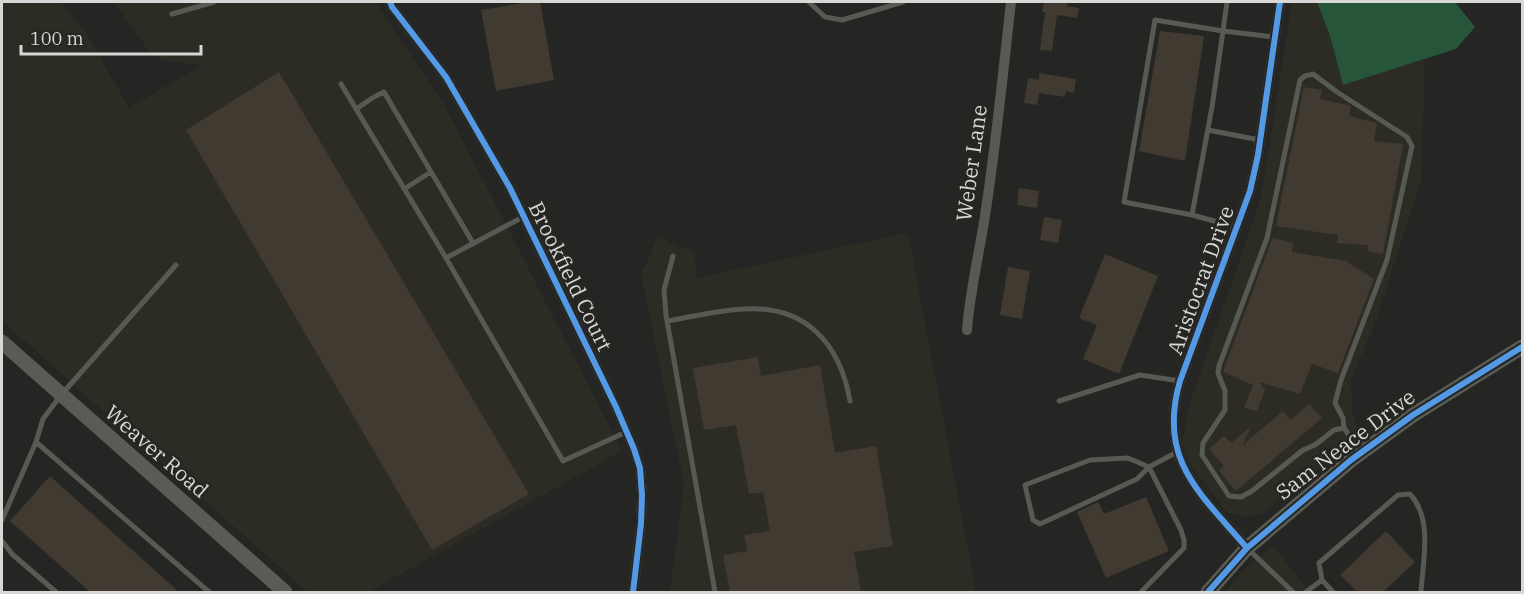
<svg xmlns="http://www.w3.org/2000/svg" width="1524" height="594" viewBox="0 0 1524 594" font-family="'IBM Plex Serif',serif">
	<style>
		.built { fill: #2d2c24 }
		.water { fill: #275539 }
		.building { fill: #403a31 }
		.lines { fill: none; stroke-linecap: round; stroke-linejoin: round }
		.lane { stroke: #575953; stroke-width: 5 }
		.street { stroke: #575953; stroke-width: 10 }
		.secondary { stroke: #585c54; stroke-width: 15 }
		.cycleway-casing { stroke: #262623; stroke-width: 10 }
		.cycleway { stroke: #5399e6; stroke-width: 6 }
		.labels { text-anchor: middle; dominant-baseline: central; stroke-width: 6; stroke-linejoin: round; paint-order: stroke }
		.street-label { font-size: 21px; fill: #d7d7d5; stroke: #262623 }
	</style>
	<rect width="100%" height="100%" fill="#252524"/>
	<path class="built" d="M2 2H61L87 34 129 108 202 65 166 61 151 54 114 2H375L444 104 622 451 368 592H308L2 321Z
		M1292 2H1317L1330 36 1343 85 1425 59 1421 181 1374 326 1351 379 1352 411 1358 430 1265 512 1245 517 1227 512 1191 466 1182 444 1189 406 1261 198Z
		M908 233 976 592H670L684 484 641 274 658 237 695 253 696 278Z
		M1274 546 1309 592H1225L1247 566Z"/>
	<path class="water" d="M1317 2H1455L1475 27 1456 49 1343 85 1330 36Z"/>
	<path class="building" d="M530 2H540L554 80 496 91 481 10Z
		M1044 2H1068L1067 6 1079 8 1077 18 1057 15 1052 51 1040 50 1045 12H1042Z
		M1160 31 1204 36 1185 161 1139 151Z
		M279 72 529 494 432 550 186 130Z
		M1039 73 1076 79 1074 93 1066 91 1065 97 1039 93 1037 105 1024 103 1028 78 1039 80Z
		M1304 87 1322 90 1320 99 1348 105 1351 107 1349 116 1377 123 1374 141 1403 144 1383 254 1367 251 1368 245 1337 243 1338 235 1276 226Z
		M1019 188 1039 191 1037 208 1017 205Z
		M1044 217 1062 220 1058 243 1040 240Z
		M1274 238 1293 243 1292 252 1346 261 1374 279 1338 373 1312 364 1300 394 1259 382 1265 390 1257 411 1244 408 1253 385 1223 372 1272 239Z
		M1105 254 1158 276 1119 374 1083 359 1097 325 1079 318Z
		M1008 267 1030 271 1022 319 1000 315Z
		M758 357 761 376 820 365 835 453 876 446 893 546 854 552 861 592H730L723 555 747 551 744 535 770 531 763 492 749 494 736 425 704 430 693 368Z
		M1309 404 1322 418 1236 491 1219 471 1224 466 1209 449 1224 436 1231 443 1251 426 1243 445 1283 411 1291 420Z
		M50 476 179 592H90L10 521Z
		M1146 497 1169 551 1106 578 1077 512 1098 502 1104 514Z
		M1386 531 1415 562 1383 592H1357L1340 575Z"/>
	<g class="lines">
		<path class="lane" d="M809 2 825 17 842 20 903 2
			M172 14 214 2
			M341 84 446 258
			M356 109 374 97 384 92 473 243
			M1208 130 1260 140
			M404 189 431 172
			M1192 215 1124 202 1155 20 1223 31 1227 2
			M523 217 446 258 563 461 626 432
			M1236 227 1192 215 1212 107 1223 31 1275 37
			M673 256 664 290 666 315 715 592
			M176 265 61 395 43 419 36 442 209 592
			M667 321C692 317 718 310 744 309 805 305 840 343 850 401
			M1059 401 1140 375 1180 381
			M1344 428 1343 418 1335 403 1341 380 1387 260 1412 146 1407 137 1337 92 1313 74 1305 76 1300 80 1267 238 1219 366 1218 373 1225 391V410L1203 443 1202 455 1229 496 1241 497 1252 491 1303 450 1315 445 1334 430 1344 428 1360 451
			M1128 458 1149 467 1137 479 1040 524 1033 520 1025 485 1090 460Z
			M2 520 36 442
			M2 541 12 554 56 592
			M1249 550 1293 592
			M1141 592 1184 548V540L1181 530 1149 467 1177 452
			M1306 592 1322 580
			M1333 592 1322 580 1319 563 1398 495 1410 494C1433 519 1423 561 1421 592"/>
		<path class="street" d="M390 2 392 7 446 77 510 188 616 407 634 449 640 468 642 495 641 524 633 592
			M967 330C970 291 979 254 985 216 996 145 1003 73 1011 2
			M1247 548C1200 493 1157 460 1180 381L1250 191 1258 155 1280 2"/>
		<path class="secondary" d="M2 342 285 592
			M1208 592 1247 548 1351 460 1413 415 1522 347"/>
		<defs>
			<path id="cycleway" d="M390 2 392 7 446 77 510 188 616 407 634 449 640 468 642 495 641 524 633 592
				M1247 548C1200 493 1157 460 1180 381L1250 191 1258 155 1280 2
				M1208 592 1247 548 1351 460 1413 415 1522 347"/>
		</defs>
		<use href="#cycleway" class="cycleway-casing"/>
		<use href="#cycleway" class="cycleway"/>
	</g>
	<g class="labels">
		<g class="street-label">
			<text transform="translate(971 163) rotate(-82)">Weber Lane</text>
			<text transform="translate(571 276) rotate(64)">Brookfield Court</text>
			<text transform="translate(1200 280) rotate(-70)">Aristocrat Drive</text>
			<text transform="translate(1345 444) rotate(-37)">Sam Neace Drive</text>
			<text transform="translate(157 451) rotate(41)">Weaver Road</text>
		</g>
	</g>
	<rect width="1524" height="594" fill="none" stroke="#d7d7d5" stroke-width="6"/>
	<path d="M21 45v9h180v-9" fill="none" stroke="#d7d7d5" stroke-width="3"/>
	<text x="30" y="45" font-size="18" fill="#d7d7d5" stroke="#262623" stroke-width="4.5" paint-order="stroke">100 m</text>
</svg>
